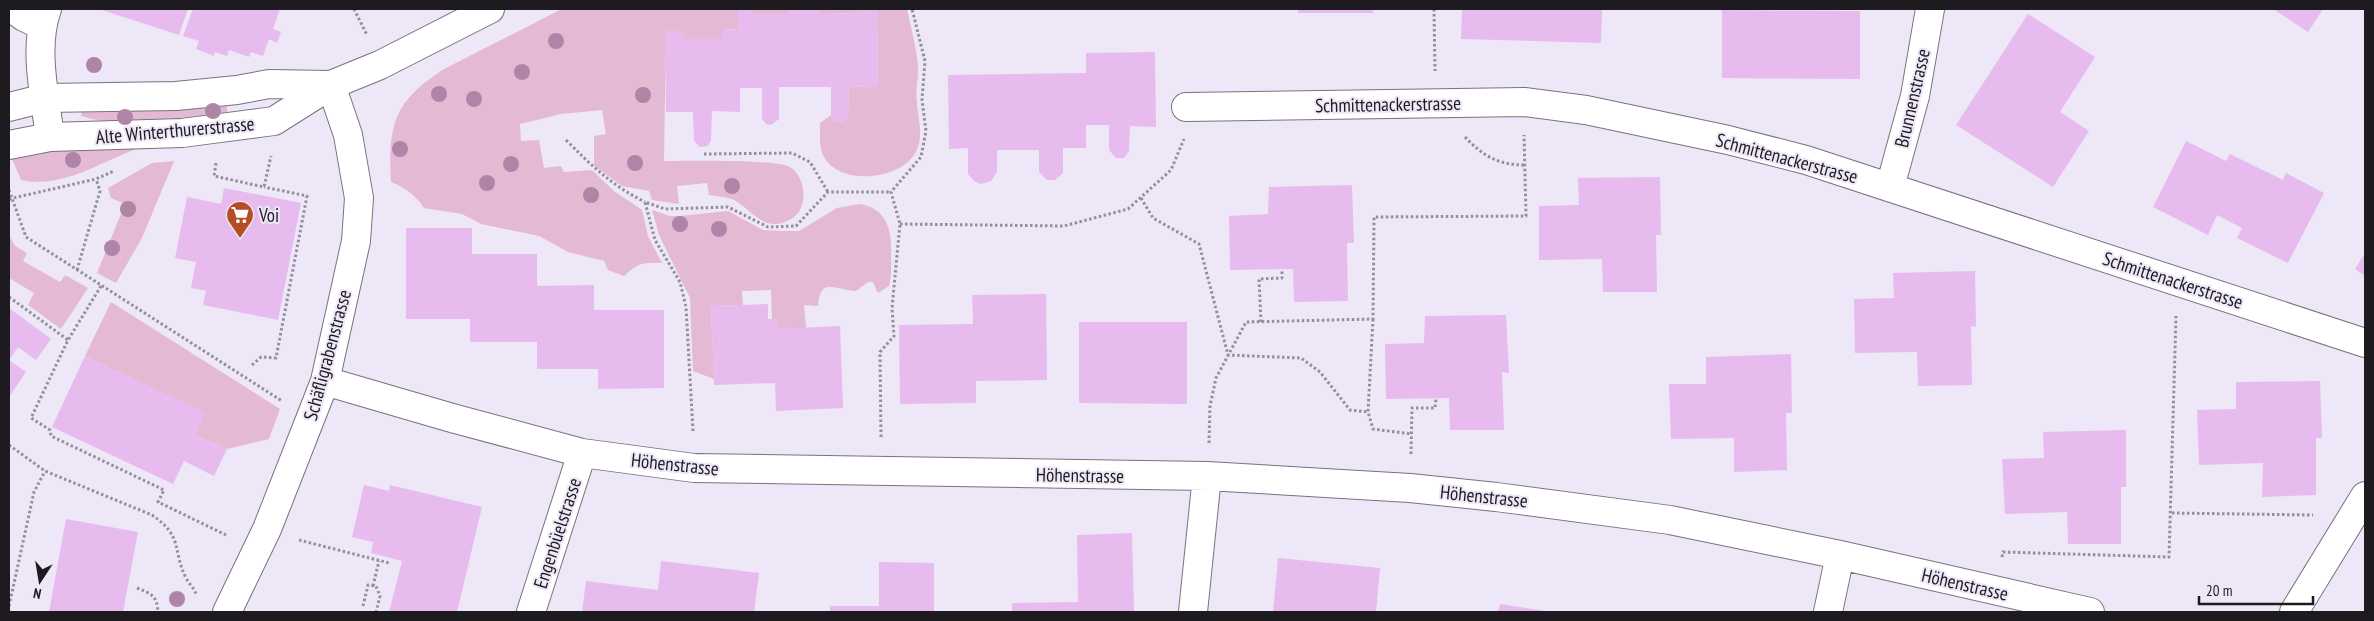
<svg xmlns="http://www.w3.org/2000/svg" width="2374" height="621" viewBox="0 0 2374 621" font-family="'PT Sans Narrow',sans-serif">
	<style>
		.green { fill: #e4b9d3 }
		.building { fill: #e7bbee }
		.lines { fill: none; stroke-linecap: round; stroke-linejoin: round }
		.street-casing { stroke: #787280; stroke-width: 30 }
		.secondary-casing { stroke: #787280; stroke-width: 30 }
		.path { stroke: #938f9a; stroke-width: 3; stroke-dasharray: 2.5 2.5; stroke-linecap: butt }
		.street { stroke: #fff; stroke-width: 28 }
		.secondary { stroke: #fff; stroke-width: 28 }
		.tree { fill: #ae85a6 }
		.labels { text-anchor: middle; dominant-baseline: central; stroke-width: 4; stroke-linejoin: round; paint-order: stroke }
		.street-label { font-size: 19px; fill: #1d1b20; stroke: #ede7f7 }
		.poi-label { font-size: 19px; fill: #1d1b20; stroke: #ede7f7; text-anchor: start }
	</style>
	<rect width="100%" height="100%" fill="#ede7f7"/>
	<path class="green" d="M562 9H738V29L722 30V39H684V31L666 32 664 161C687 161 775 159 790 167 802 174 807 195 801 208 797 217 787 223 777 224 757 225 748 206 732 199 725 197 716 196 709 195L707 183 677 186 679 204 652 200 649 191 622 186 594 166V136L606 134 602 110 561 114 520 124 521 141 539 140 544 168 561 166 564 172 592 170 614 191 642 210 648 236 662 263C644 262 637 263 624 276L608 270 604 261 568 252 539 236 481 224 462 214 424 208C416 195 404 187 391 182 388 124 394 101 444 69Z
		M753 9H789V14H753Z
		M821 9H858V13L821 14Z
		M877 9H907C911 27 916 46 918 65 919 77 915 90 917 103 918 120 925 139 914 155 897 180 840 186 824 157 819 148 820 134 820 123L831 115 834 121 846 120 848 114 849 87 878 86Z
		M226 104 228 114C180 119 127 130 81 116L83 109 133 111Z
		M148 145C107 157 66 190 21 180L10 154 36 148Z
		M174 161 142 238 116 283 97 273 125 204 111 198 108 188 152 163Z
		M859 204C887 208 892 230 891 254 891 265 892 275 889 286L878 293 873 282H868L856 291C836 291 821 275 818 306L804 305 806 328 777 329 772 319 771 290 742 291 743 305 711 306 714 379 693 371 690 298 659 235 652 210 670 216H680L728 211 763 230 784 231H799L837 208Z
		M9 235 15 246 27 253 23 261 60 282 65 275 88 288 61 329 28 305 34 293 9 278Z
		M111 302 280 409 269 439 227 449 195 435 205 413 85 356Z"/>
	<path class="building" d="M99 9H188L179 35Z
		M193 9H280L273 29 281 32 277 43 269 39 263 56 251 52 249 57 229 50 227 56 215 52 214 56 196 49 199 41 183 36Z
		M738 9H753V14H789V9H821V14L858 13V9H877L878 86 849 87 848 115 846 120 841 123 834 121 831 115V87H779V119L771 125 766 124 762 119V88H740V112L712 111 711 140 708 146 700 147 694 141 693 112H666L665 31H684V39H722V30L738 29Z
		M1298 9H1373V13H1298Z
		M1462 9H1602L1601 43 1461 39Z
		M2273 9H2323L2308 32Z
		M1722 10 1860 11V79L1722 78Z
		M2028 14 2095 57 2060 112 2089 131 2053 187 1956 125Z
		M1155 52 1156 127 1130 126 1129 151 1124 158H1116L1109 150V125H1086V148H1063V173L1055 180H1047L1039 172V150H997V172L991 181 981 184 974 181 968 174V148L949 149 948 75 1086 73V53Z
		M2186 141 2226 161 2230 154 2283 180 2286 173 2324 193 2288 263 2237 238 2242 228 2217 215 2208 235 2153 207Z
		M1660 177 1661 235H1656L1657 292H1603L1602 259 1539 260V206L1579 205 1578 178Z
		M1352 185 1354 243H1347L1348 301 1294 302 1293 269 1230 270 1229 216 1268 214 1269 187Z
		M224 188 301 203 278 320 203 305 206 291 191 288 196 262 175 258 187 197 221 204Z
		M406 228H472V254H537V286L594 285V310H664V388L598 389V369H537V342H470V319H406Z
		M2365 253V276L2355 269Z
		M1975 271 1976 327 1971 326 1972 385 1918 386 1917 352 1855 353 1854 299 1894 298 1893 273Z
		M1046 294 1047 380 976 381V403L900 404 899 325 973 324 972 295Z
		M768 304V319H777V329L840 326 843 408 776 411 775 383 714 385 711 306Z
		M9 308 51 339 36 360 18 347 9 360 26 372 9 397Z
		M1506 315 1509 373 1502 372 1504 430H1450L1449 398 1386 399 1385 344 1424 343 1425 316Z
		M1079 322H1187V404L1079 403Z
		M1791 354 1792 413H1786L1787 470 1734 472V438L1671 439 1669 384H1706V357Z
		M85 356 206 413 195 435 227 449 214 476 184 461 173 484 52 427Z
		M2320 381 2322 438H2316V495L2262 497 2263 463 2199 465 2197 410 2236 409V382Z
		M2126 430V487H2121V544H2068L2067 512 2005 514 2002 459 2044 458 2043 432Z
		M364 485 389 491 390 485 482 507 457 612H389L402 561 371 553 373 542 352 537Z
		M66 519 138 532 123 612H49Z
		M1132 533 1134 612H1012V603L1078 602 1077 535Z
		M1278 558 1380 568 1376 612H1273Z
		M661 561 759 573 754 612H582L586 581 658 590Z
		M879 562 934 563V612H830V606H879Z
		M1500 604 1545 611V612H1498Z"/>
	<g class="lines">
		<defs>
			<path id="street" d="M13 9 24 17 41 25
				M47 9C33 48 45 96 50 137
				M1186 107 1524 102 1586 110 1728 140 1806 160 2365 343
				M1890 187 1915 96 1930 9
				M325 381 452 418 582 453 694 468 1207 476 1410 488 1496 497 1670 520 1840 555 2090 612
				M227 612 267 529 318 399 325 381 356 241 359 198 348 135 331 85
				M531 612 582 453
				M1193 612 1207 476
				M1828 612 1840 555
				M2294 612 2365 496"/>
			<path id="secondary" d="M9 107 45 98 176 96 237 90 269 84 331 85
				M9 145 50 137 182 133 274 121 331 85 380 65 490 9"/>
		</defs>
		<use href="#street" class="street-casing"/>
		<use href="#secondary" class="secondary-casing"/>
		<path class="path" d="M354 9 367 35
			M1434 9 1435 71
			M1465 137C1483 156 1498 165 1525 165
			M566 140C592 166 611 185 645 202
			M704 154 792 153 810 162 828 192
			M216 163 214 176 264 187 271 156
			M9 190 26 237 282 401
			M1141 198 1153 218 1199 244 1228 355 1301 358 1320 372 1350 410 1368 412
			M9 199 96 179 114 171
			M900 224 1064 226 1128 209 1171 170 1184 139
			M77 270 100 191 96 179
			M101 286 68 340 31 418 50 430 51 436 164 490 158 502 226 535
			M9 297 68 340
			M1373 319 1368 412 1373 429 1412 434
			M1261 322 1259 279 1282 278V269
			M252 365 261 357 276 358 307 196 264 187
			M693 431 686 307 680 282 655 240 645 202 665 209 728 207 768 227 796 226 828 192H891
			M881 437 880 352 894 336 892 308 900 224 891 192 921 157 926 131 922 100 925 61 912 9
			M1209 443 1210 406 1216 378 1246 322 1373 319 1374 217 1526 216 1524 135
			M9 445 45 471 152 515C184 537 172 550 186 578 189 584 194 588 196 594
			M1411 454 1412 408H1435L1436 398
			M2172 513 2313 515
			M299 540 389 563
			M2002 557 2003 552 2169 557 2176 316
			M373 586 379 561
			M137 588C152 594 157 596 158 612
			M9 606 34 492 45 471
			M363 606 368 585 376 586 380 596 376 612"/>
		<use href="#street" class="street"/>
		<use href="#secondary" class="secondary"/>
	</g>
	<g class="tree">
		<circle cx="556" cy="41" r="8"/>
		<circle cx="94" cy="65" r="8"/>
		<circle cx="522" cy="72" r="8"/>
		<circle cx="439" cy="94" r="8"/>
		<circle cx="643" cy="95" r="8"/>
		<circle cx="474" cy="99" r="8"/>
		<circle cx="213" cy="111" r="8"/>
		<circle cx="125" cy="117" r="8"/>
		<circle cx="400" cy="149" r="8"/>
		<circle cx="73" cy="160" r="8"/>
		<circle cx="635" cy="163" r="8"/>
		<circle cx="511" cy="164" r="8"/>
		<circle cx="487" cy="183" r="8"/>
		<circle cx="732" cy="186" r="8"/>
		<circle cx="591" cy="195" r="8"/>
		<circle cx="128" cy="209" r="8"/>
		<circle cx="680" cy="224" r="8"/>
		<circle cx="719" cy="229" r="8"/>
		<circle cx="112" cy="248" r="8"/>
		<circle cx="177" cy="599" r="8"/>
	</g>
	<defs>
		<symbol id="supermarket-pin" viewBox="-11 -11 22 30"><path d="M0 17L-7.5 6A9.5 9.5 0 1 1 7.5 6Z" fill="#b44c26" stroke="#ede7f7"/><path d="M-6-5.5h2.5l.6 2H6L4.5 2H-2.5L-4.4-4H-6ZM-1.5 3.2a1.3 1.3 0 1 0 .1 0ZM3 3.2a1.3 1.3 0 1 0 .1 0Z" fill="#fff"/></symbol>
	</defs>
	<g fill-rule="evenodd">
		<use href="#supermarket-pin" x="224" y="199" width="32" height="43"/>
	</g>
	<g class="labels">
		<g class="street-label">
			<text transform="translate(1912 98) rotate(-77)">Brunnenstrasse</text>
			<text transform="translate(1388 104) rotate(-1)">Schmittenackerstrasse</text>
			<text transform="translate(175 130) rotate(-5)">Alte Winterthurerstrasse</text>
			<text transform="translate(1787 158) rotate(15)">Schmittenackerstrasse</text>
			<text transform="translate(2173 280) rotate(18)">Schmittenackerstrasse</text>
			<text transform="translate(327 355) rotate(-75)">Schäfligrabenstrasse</text>
			<text transform="translate(675 464) rotate(6)">Höhenstrasse</text>
			<text transform="translate(1080 475) rotate(1)">Höhenstrasse</text>
			<text transform="translate(1484 496) rotate(6)">Höhenstrasse</text>
			<text transform="translate(557 533) rotate(-72)">Engenbüelstrasse</text>
			<text transform="translate(1965 584) rotate(13)">Höhenstrasse</text>
		</g>
		<g class="poi-label">
			<text x="259" y="215">Voi</text>
		</g>
	</g>
	<rect width="2374" height="621" fill="none" stroke="#1d1b20" stroke-width="20"/>
	<g transform="translate(40 581) rotate(192)" stroke="#ede7f7" stroke-width="4" paint-order="stroke">
	<path d="M0-4L9 19L0 12L-9 19Z" fill="#1d1b20"/>
	<text y="-8" font-size="14" font-weight="bold" text-anchor="middle" fill="#1d1b20">N</text>
	</g>
	<path d="M2199 596v8h114v-8" fill="none" stroke="#1d1b20" stroke-width="2.5"/>
	<text x="2206" y="596" font-size="15" fill="#1d1b20" stroke="#ede7f7" stroke-width="4" paint-order="stroke">20 m</text>
</svg>
